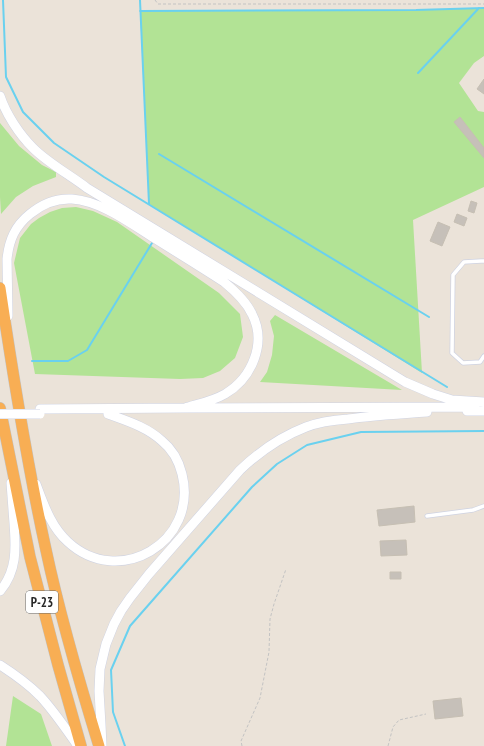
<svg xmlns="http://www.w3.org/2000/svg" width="484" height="746" viewBox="0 0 484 746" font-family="'PT Sans Narrow',sans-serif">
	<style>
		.green { fill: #b2e395 }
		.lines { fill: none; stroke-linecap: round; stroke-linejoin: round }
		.stream { stroke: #6ad1ef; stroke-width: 2 }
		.building { fill: #c6c0b9; stroke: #c6bfb3 }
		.service-casing { stroke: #cfd3e2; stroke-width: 5 }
		.secondary-casing { stroke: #cfd3e2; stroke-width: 10 }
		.trunk-casing { stroke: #c3c3c3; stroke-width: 12 }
		.path { stroke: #c3c3c3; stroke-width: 1; stroke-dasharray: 3 2; stroke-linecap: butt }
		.service { stroke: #fff; stroke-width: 3.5 }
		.secondary { stroke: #fff; stroke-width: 9 }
		.trunk { stroke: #f8ae54; stroke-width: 11 }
		.secondary-bridge-casing { stroke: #cfd3e2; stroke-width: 10; stroke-linecap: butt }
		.secondary-bridge { stroke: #fff; stroke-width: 9 }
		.labels { text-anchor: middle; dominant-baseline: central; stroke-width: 4; stroke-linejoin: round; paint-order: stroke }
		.shield { fill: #fff; stroke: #686868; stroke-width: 1 }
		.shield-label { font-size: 13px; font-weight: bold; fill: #282828 }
	</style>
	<rect width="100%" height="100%" fill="#ebe3d9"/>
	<path class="green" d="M484 8V56L474 63 459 83 478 111 484 112V187L413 220 422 373 149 204 140 11 416 10Z
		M0 123 19 146 42 165 56 172V177L33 186 16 197 1 214 0 197Z
		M76 207 93 211 117 222 219 293 240 314 243 337 235 358 220 371 203 378 180 379 35 374 14 263 20 238 31 224 39 218 50 212 62 208Z
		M275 315 402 390 260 382 267 372 272 355 274 336 270 321Z
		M13 696 41 714 52 746H6Z"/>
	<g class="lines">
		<path class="stream" d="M3 0 6 77 23 112 54 143 104 177 447 387
			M140 0 149 204
			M140 11 416 10 484 8
			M418 73 479 8
			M159 154 429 317
			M32 361H68L87 350 152 243
			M125 746 113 712 111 670 130 626 252 487 277 464 307 445 361 432 484 431"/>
	</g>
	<path class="building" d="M484 79V94L477 89Z
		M460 117 484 148V158L454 122Z
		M471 201 477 203 474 213 468 211Z
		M457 214 467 218 464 226 454 222Z
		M438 222 450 227 442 246 430 241Z
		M414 506 415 522 379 526 377 510Z
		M406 540 407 555 381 556 380 541Z
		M390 572H401V579H390Z
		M461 698 463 716 435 719 433 701Z"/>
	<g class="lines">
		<defs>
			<path id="service" d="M484 261H481L464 262 453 275 452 353 463 363 480 362 484 356
				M427 516 473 510 484 506"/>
			<path id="secondary" d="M0 96C6 114 19 134 33 148 48 163 70 175 87 188L405 382 433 394 452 400 484 402
				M8 316 7 259C9 240 15 226 30 214 42 204 56 198 72 199 101 201 130 223 154 238 178 253 201 267 224 282 235 291 246 301 252 314 267 343 252 378 225 394 213 401 198 404 185 408
				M40 409 185 408 475 407
				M467 411H484
				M36 484C44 505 51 527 68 542 119 589 199 542 182 474 179 462 172 449 162 441 147 427 127 421 108 414
				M0 591C17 571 16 549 14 523 13 510 12 496 11 483
				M0 665C14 674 28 684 40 696 54 711 66 729 78 746
				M102 746 101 725 99 691 100 669 106 644 114 624 121 611 130 598 149 574 240 470C260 451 280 437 306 427 319 422 334 420 348 419 374 415 401 414 427 412"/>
			<path id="trunk" d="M0 288C13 376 27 464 46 550 60 616 79 681 99 746
				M0 408 30 557 58 665 81 746"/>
		</defs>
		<use href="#service" class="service-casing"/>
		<use href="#secondary" class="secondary-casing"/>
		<use href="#trunk" class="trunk-casing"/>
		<path class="path" d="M155 0 158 4H484
			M242 746 241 741 260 698 269 652 270 619 274 604 286 569
			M388 746 393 727 399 720 426 714"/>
		<use href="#service" class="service"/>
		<use href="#secondary" class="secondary"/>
		<use href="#trunk" class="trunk"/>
		<defs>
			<path id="secondary-bridge" d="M0 414H40"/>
		</defs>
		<use href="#secondary-bridge" class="secondary-bridge-casing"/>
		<use href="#secondary-bridge" class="secondary-bridge"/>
	</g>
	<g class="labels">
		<rect class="shield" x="26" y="591" width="32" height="22" rx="3"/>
		<g class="shield-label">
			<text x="42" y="602">Р-23</text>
		</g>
	</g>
</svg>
